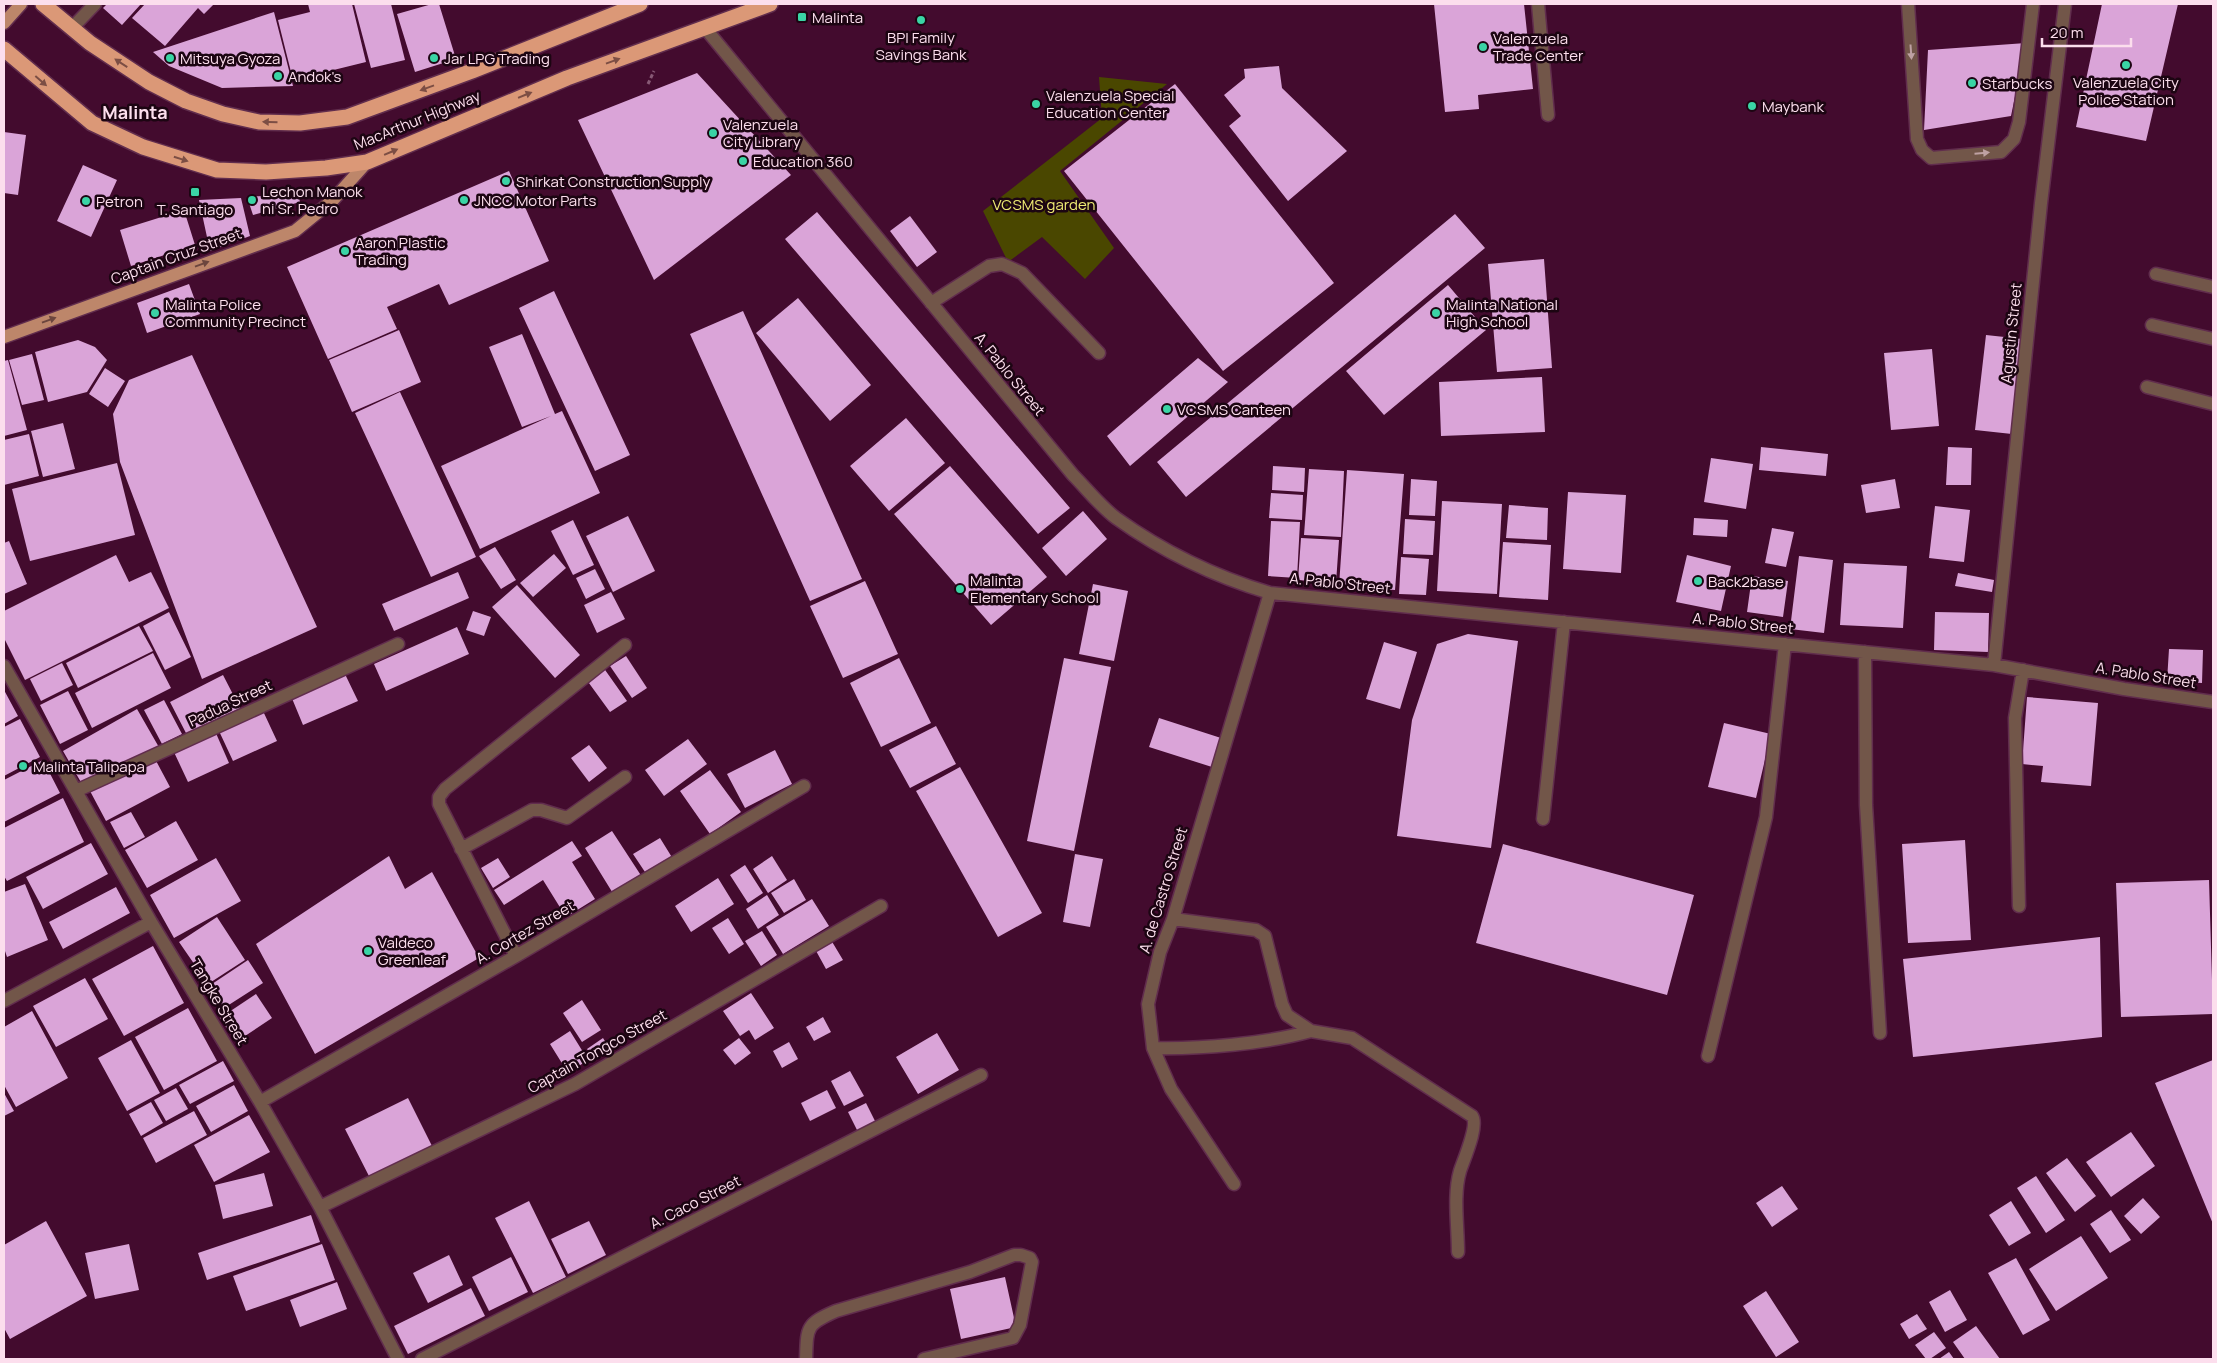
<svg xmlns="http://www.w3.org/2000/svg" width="2217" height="1363" viewBox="0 0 2217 1363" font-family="Manrope,sans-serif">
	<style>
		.green { fill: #4a4700 }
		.building { fill: #daa4d8 }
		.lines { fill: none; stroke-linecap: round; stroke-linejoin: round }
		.minor-casing { stroke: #612d4d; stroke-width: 15 }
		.major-casing { stroke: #612d4d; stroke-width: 15 }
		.highway-casing { stroke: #612d4d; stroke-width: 18 }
		.path { stroke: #875975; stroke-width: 3; stroke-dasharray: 4 2.5; stroke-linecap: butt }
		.minor { stroke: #725649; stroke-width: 12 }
		.major { stroke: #bd866a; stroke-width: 12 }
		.highway { stroke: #db9877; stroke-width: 15 }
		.oneway { fill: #bea1a3 }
		.oneway2 { fill: #7c4e44 }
		.oneway3 { fill: #6c463e }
		.poi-dot { fill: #3ad4a5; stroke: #1c0512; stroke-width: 2 }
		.labels { text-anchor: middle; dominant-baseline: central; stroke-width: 5; stroke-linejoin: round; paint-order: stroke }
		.poi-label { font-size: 15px; fill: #fcdeed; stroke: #1c0512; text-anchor: start }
		.street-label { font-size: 15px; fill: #fcdeed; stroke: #1c0512 }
		.park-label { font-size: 15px; fill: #eeeb73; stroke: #1c0512 }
		.quarter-label { font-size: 18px; font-weight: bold; fill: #fcdeed; stroke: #1c0512 }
	</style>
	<rect width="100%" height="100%" fill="#430b2e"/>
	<path class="green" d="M1099 77 1167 84 1060 171 1114 248 1085 279 1042 237 1008 262 983 211 1102 118Z"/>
	<path class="building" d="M107 4H141L122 25 103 8Z
		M145 4H214L204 14 198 8 165 46 132 18Z
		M308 4H352L366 62 293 80 278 20 310 12Z
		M354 4H391L405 60 371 68Z
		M432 4H439L456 59 415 72 397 14Z
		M1434 4H1524L1533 89 1478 95 1479 109 1445 112Z
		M2102 4H2178L2146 141 2076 127Z
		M274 12 293 86 222 88 169 66 153 52Z
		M2026 43 2011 116 1924 130 1928 50Z
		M1279 66 1282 88 1347 151 1288 201 1229 126 1241 116 1224 95 1245 78 1244 69Z
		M697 73 791 175 654 280 578 120Z
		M1175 84 1334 283 1223 371 1064 171Z
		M4 132 26 135 18 195 4 193Z
		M83 165 117 180 91 237 57 221Z
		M509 171 549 261 449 305 439 284 387 307 397 329 328 359 287 267Z
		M298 194 300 202 253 215 247 197Z
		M241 198 250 236 210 251 199 200Z
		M184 210 195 245 131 266 120 230Z
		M817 212 1070 508 1038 534 785 239Z
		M1455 214 1485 248 1186 497 1157 462Z
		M910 216 937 252 917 267 890 231Z
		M1544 259 1552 368 1497 372 1488 264Z
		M189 284 200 314 147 333 137 303Z
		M1448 285 1486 330 1384 415 1346 371Z
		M554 291 630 455 595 471 519 308Z
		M798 298 871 385 830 421 756 333Z
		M743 311 862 579 810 601 690 334Z
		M399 330 421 382 352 412 329 360Z
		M522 334 555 414 562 411 600 493 480 549 441 466 551 416 522 427 489 347Z
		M1986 335 2023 339 2012 434 1975 430Z
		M78 340 95 347 107 360 87 392 48 402 35 352Z
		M1932 349 1939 426 1891 430 1884 353Z
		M32 354 44 400 22 405 9 360Z
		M192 355 317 627 202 679 120 462 113 414 129 380Z
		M1198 358 1228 382 1130 466 1107 436Z
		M8 360 27 430 4 436V361Z
		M105 368 125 381 108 407 89 394Z
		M1542 377 1545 432 1441 436 1439 382Z
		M400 392 476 557 431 577 355 413Z
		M906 418 945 463 889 511 850 466Z
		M63 423 75 469 43 477 31 431Z
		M29 434 39 476 4 485V440Z
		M1761 447 1828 454 1826 476 1759 470Z
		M1948 447 1972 448 1971 485H1946Z
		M1711 458 1753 464 1746 509 1704 502Z
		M117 463 135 535 30 561 12 489Z
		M950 466 1047 577 991 625 894 514Z
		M1273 466 1305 468 1304 492 1272 490Z
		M1309 469 1344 471 1341 537 1304 535Z
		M1347 470 1404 474 1395 590 1339 586Z
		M1411 479 1437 481 1435 516 1409 515Z
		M1895 479 1900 508 1866 513 1861 485Z
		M1568 492 1626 495 1621 573 1563 569Z
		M1271 493 1303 495 1302 520 1269 518Z
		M1442 501 1502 504 1497 594 1437 591Z
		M1509 505 1548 508 1547 540 1506 538Z
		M1935 506 1970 510 1964 562 1929 558Z
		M1083 511 1107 539 1066 576 1042 548Z
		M628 516 655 571 613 592 586 536Z
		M1694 518 1728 520 1727 537 1693 535Z
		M1405 519 1435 521 1433 555 1403 554Z
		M573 520 594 565 573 575 551 531Z
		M1271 521 1300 522 1297 578 1268 576Z
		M1772 528 1794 532 1786 567 1765 563Z
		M1301 538 1339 540 1336 583 1298 580Z
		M9 541 27 584 4 594V543Z
		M1503 542 1551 545 1548 600 1499 597Z
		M495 547 516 580 501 589 479 556Z
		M554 554 566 568 533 597 520 583Z
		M116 555 129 582 151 572 169 608 25 680 4 638V611Z
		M1687 555 1731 566 1721 611 1676 602Z
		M1799 556 1833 560 1824 633 1790 629Z
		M1401 557 1429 559 1426 595 1399 594Z
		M1844 563 1907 566 1903 628 1840 625Z
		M595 569 605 589 586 599 576 578Z
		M458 572 469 598 394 631 382 604Z
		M1958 573 1994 580 1992 592 1955 586Z
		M1752 576 1788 581 1783 617 1747 612Z
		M865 581 898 654 843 678 810 606Z
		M1093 584 1128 591 1114 661 1079 654Z
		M517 585 580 655 555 678 492 607Z
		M611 592 625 619 597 633 584 605Z
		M473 611 491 617 484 636 466 630Z
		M169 612 191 657 165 670 143 626Z
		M1935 612 1989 613 1988 652 1934 650Z
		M139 626 153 651 78 688 66 663Z
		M457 627 469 654 386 691 374 664Z
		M1468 634 1518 641 1491 848 1397 836 1412 720 1437 644Z
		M1384 642 1417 652 1400 709 1366 699Z
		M2169 649 2203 650 2202 683 2167 681Z
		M153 653 171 688 92 728 75 693Z
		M626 656 647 688 632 698 610 666Z
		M899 658 931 723 881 747 850 683Z
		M1064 658 1111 667 1074 851 1027 841Z
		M62 663 73 685 41 701 30 679Z
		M603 667 627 701 610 712 586 679Z
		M344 672 358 701 303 725 291 696Z
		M223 675 240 708 187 735 170 702Z
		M4 690 18 716 4 724Z
		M68 691 88 730 60 744 40 705Z
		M2027 697 2098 703 2091 786 2041 782 2043 766 2022 764Z
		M164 700 182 734 162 744 144 710Z
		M137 709 160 749 82 784 63 751Z
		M263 711 277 741 233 761 219 731Z
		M1159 718 1221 738 1212 767 1149 747Z
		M20 719 40 757 4 776V727Z
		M1724 723 1771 734 1756 798 1708 787Z
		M936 726 956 764 910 788 889 750Z
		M215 731 229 763 188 782 173 750Z
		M688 739 707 764 664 796 645 770Z
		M589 745 607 768 589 782 571 758Z
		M775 750 792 784 745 808 727 774Z
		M154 757 170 787 106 821 90 791Z
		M43 760 60 793 4 822V780Z
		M960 767 1042 913 998 937 916 791Z
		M710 770 741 812 710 834 680 791Z
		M63 798 84 842 7 881 4 876V828Z
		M131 812 145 837 124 848 110 822Z
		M176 821 198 860 147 888 125 850Z
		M612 831 642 877 614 895 585 848Z
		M660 838 673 859 647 875 633 854Z
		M1965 840 1971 940 1908 943 1902 844Z
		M572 841 582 856 572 862 595 899 566 917 543 880 504 905 494 890Z
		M91 843 108 874 43 909 26 877Z
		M1503 844 1694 895 1667 995 1476 943Z
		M1075 854 1103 859 1090 927 1063 922Z
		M389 856 405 889 432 872 479 958 315 1054 256 944Z
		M772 856 787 880 768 893 753 869Z
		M216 858 241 901 174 938 150 895Z
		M498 858 510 877 493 888 481 868Z
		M745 865 763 893 748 903 730 875Z
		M718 878 734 904 691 932 675 906Z
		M794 879 806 900 784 913 771 893Z
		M2209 880 2213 1014 2121 1017 2116 883Z
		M25 884 48 940 7 957 4 948V892Z
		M116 887 130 913 63 949 49 922Z
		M767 895 779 915 758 929 746 909Z
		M812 899 829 926 783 954 766 927Z
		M217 917 245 960 208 984 179 942Z
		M728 918 744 944 729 954 712 928Z
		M762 931 777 955 761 966 745 941Z
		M2100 937 2102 1037 1913 1057 1903 959Z
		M831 940 843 960 826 969 815 949Z
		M153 946 184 1003 124 1036 92 979Z
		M248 960 263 983 224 1008 209 986Z
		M85 978 108 1019 56 1047 33 1006Z
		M751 993 774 1028 755 1040 749 1030 740 1036 723 1011Z
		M256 994 272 1018 236 1042 220 1018Z
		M582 1000 601 1030 582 1042 563 1013Z
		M188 1008 217 1061 164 1090 135 1037Z
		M32 1011 68 1078 16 1107 4 1085V1027Z
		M823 1017 831 1032 814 1041 806 1027Z
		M570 1031 588 1060 568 1073 550 1044Z
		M937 1033 959 1070 918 1094 896 1057Z
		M603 1038 609 1048 593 1058 587 1049Z
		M739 1038 751 1053 735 1065 723 1050Z
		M131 1040 160 1093 127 1111 98 1058Z
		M789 1042 798 1059 782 1068 773 1051Z
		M2213 1060V1224L2155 1083Z
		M223 1061 234 1081 190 1104 179 1085Z
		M850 1071 864 1096 844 1106 831 1081Z
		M234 1085 248 1111 211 1132 196 1106Z
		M176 1088 188 1109 166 1121 154 1100Z
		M827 1090 836 1108 810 1121 801 1103Z
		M4 1093 14 1111 4 1116Z
		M408 1098 433 1148 371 1180 345 1129Z
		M151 1102 163 1123 141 1136 129 1114Z
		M866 1103 876 1123 858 1132 848 1112Z
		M194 1111 207 1135 156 1163 143 1138Z
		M249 1115 270 1152 214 1182 194 1145Z
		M2131 1132 2155 1166 2111 1197 2086 1162Z
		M2067 1158 2096 1196 2075 1212 2046 1173Z
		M264 1173 273 1206 223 1219 215 1185Z
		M2036 1176 2065 1220 2046 1233 2017 1188Z
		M1782 1186 1798 1209 1772 1227 1756 1203Z
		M2143 1198 2160 1217 2141 1234 2124 1216Z
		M529 1201 566 1277 533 1293 495 1218Z
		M2011 1201 2031 1233 2009 1246 1989 1215Z
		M2111 1210 2131 1240 2110 1253 2090 1224Z
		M311 1215 320 1242 207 1280 198 1253Z
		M46 1221 87 1296 10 1339 4 1328V1245Z
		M589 1221 606 1255 568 1274 551 1239Z
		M2081 1236 2108 1278 2056 1311 2029 1269Z
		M129 1244 139 1290 95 1299 85 1253Z
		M322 1244 335 1280 246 1311 233 1276Z
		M449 1255 463 1285 428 1303 413 1273Z
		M511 1257 528 1292 489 1311 472 1277Z
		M2016 1258 2050 1320 2023 1335 1988 1273Z
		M1005 1277 1016 1327 961 1339 950 1289Z
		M337 1282 347 1309 300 1327 290 1300Z
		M471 1288 485 1316 408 1354 394 1326Z
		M1950 1290 1967 1320 1945 1332 1929 1302Z
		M1766 1291 1799 1342 1776 1357 1743 1306Z
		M1917 1314 1927 1329 1909 1339 1900 1324Z
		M1976 1326 2000 1359H1965L1953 1342Z
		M1934 1332 1946 1348 1930 1359H1926L1915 1345Z
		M1949 1352 1954 1359H1939Z"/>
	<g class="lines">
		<defs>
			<path id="minor" d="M1538 4 1548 115
				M1908 4 1917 139 1922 150 1931 158 2001 152 2014 139 2019 122 2033 4
				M72 28 95 4
				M705 28 1073 475C1087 489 1100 506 1116 518 1162 551 1216 577 1270 593L1994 665 2124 689 2213 702
				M2156 274 2213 287
				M931 303 989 266 1002 264 1022 273 1099 353
				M2152 325 2213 339
				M2147 387 2213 404
				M1865 652 1866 805 1880 1033
				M1994 665 2041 203 2065 4
				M4 666 151 922 260 1102 320 1207 398 1359
				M76 791 398 644
				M1543 819 1564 622
				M461 849 532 810H541L567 818 625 777
				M2019 906 2015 718 2023 670
				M1173 919 1256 930 1265 936 1282 1004 1287 1015 1311 1031 1352 1038 1472 1116C1479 1125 1464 1159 1460 1171 1453 1195 1458 1226 1458 1252
				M516 956 439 804V797L445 789 625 645
				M4 1001 151 922
				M1153 1048C1200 1049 1265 1044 1311 1031
				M1708 1056 1766 817 1785 644
				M260 1102 516 956 804 786
				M1234 1184 1171 1089 1153 1048 1148 1004 1160 952 1173 919 1270 593
				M320 1207 575 1084 881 906
				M422 1359 981 1075
				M806 1359C807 1327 806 1324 836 1311L970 1272 1014 1255H1021L1030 1258 1032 1262 1020 1325 1013 1338 924 1359"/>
			<path id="major" d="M4 23 21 4
				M4 337 295 231 333 200 367 162"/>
			<path id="highway" d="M43 4 90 43 149 82 186 101 223 114 259 122 300 123 347 117 472 71 640 4
				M4 49 92 123 143 147 217 170 266 172 326 168 367 162 567 78 770 4"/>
		</defs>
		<use href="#minor" class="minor-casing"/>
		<use href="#major" class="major-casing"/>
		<use href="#highway" class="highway-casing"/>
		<path class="path" d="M648 84 654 71"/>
		<use href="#minor" class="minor"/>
		<use href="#major" class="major"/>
		<use href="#highway" class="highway"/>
	</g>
	<defs><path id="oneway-solid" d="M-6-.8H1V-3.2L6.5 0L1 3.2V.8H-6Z" transform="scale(1.25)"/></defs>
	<g class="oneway">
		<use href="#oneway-solid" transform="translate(1911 52) rotate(86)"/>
		<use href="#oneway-solid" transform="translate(1982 153) rotate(-5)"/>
	</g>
	<g class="oneway2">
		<use href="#oneway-solid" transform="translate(613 61) rotate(-20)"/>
		<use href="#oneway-solid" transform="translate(121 63) rotate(-147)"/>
		<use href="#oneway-solid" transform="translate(41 81) rotate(41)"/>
		<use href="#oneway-solid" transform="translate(427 88) rotate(160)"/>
		<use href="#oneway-solid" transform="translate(525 95) rotate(-22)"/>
		<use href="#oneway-solid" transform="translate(270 122) rotate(-178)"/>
		<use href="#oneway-solid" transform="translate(391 152) rotate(-23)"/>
		<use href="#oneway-solid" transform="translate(181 159) rotate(18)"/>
	</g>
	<g class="oneway3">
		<use href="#oneway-solid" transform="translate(202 264) rotate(-20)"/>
		<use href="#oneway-solid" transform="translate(49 320) rotate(-20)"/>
	</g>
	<g class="poi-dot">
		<rect x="797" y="12" width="10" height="10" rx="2.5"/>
		<circle cx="921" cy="20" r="5"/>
		<circle cx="1483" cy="47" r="5"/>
		<circle cx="170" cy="58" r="5"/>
		<circle cx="434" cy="58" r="5"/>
		<circle cx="2126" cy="65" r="5"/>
		<circle cx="278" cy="76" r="5"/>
		<circle cx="1972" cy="83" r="5"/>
		<circle cx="1036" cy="104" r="5"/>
		<circle cx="1752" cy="106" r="5"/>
		<circle cx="713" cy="133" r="5"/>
		<circle cx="743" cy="161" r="5"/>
		<circle cx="506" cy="181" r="5"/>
		<rect x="190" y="187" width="10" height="10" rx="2.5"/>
		<circle cx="252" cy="200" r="5"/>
		<circle cx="464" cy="200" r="5"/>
		<circle cx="86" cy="201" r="5"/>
		<circle cx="345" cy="251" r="5"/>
		<circle cx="155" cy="313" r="5"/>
		<circle cx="1436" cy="313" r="5"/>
		<circle cx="1167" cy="409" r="5"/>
		<circle cx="1698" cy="581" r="5"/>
		<circle cx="960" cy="589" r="5"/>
		<circle cx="23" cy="766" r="5"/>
		<circle cx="368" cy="951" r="5"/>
	</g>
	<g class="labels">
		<g class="poi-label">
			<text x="812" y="17">Malinta</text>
			<text x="921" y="37" text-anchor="middle">BPI Family<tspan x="921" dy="17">Savings Bank</tspan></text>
			<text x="1493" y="38">Valenzuela<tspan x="1493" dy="17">Trade Center</tspan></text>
			<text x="180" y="58">Mitsuya Gyoza</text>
			<text x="444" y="58">Jar LPG Trading</text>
			<text x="288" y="76">Andok's</text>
			<text x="2126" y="82" text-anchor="middle">Valenzuela City<tspan x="2126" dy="17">Police Station</tspan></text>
			<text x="1982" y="83">Starbucks</text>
			<text x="1046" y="95">Valenzuela Special<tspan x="1046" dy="17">Education Center</tspan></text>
			<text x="1762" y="106">Maybank</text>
			<text x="723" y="124">Valenzuela<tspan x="723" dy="17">City Library</tspan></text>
			<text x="753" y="161">Education 360</text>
			<text x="516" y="181">Shirkat Construction Supply</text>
			<text x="262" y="191">Lechon Manok<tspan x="262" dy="17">ni Sr. Pedro</tspan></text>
			<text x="474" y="200">JNCC Motor Parts</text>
			<text x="96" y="201">Petron</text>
			<text x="195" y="209" text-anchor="middle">T. Santiago</text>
			<text x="355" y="242">Aaron Plastic<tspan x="355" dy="17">Trading</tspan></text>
			<text x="165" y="304">Malinta Police<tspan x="165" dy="17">Community Precinct</tspan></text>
			<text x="1446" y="304">Malinta National<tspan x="1446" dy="17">High School</tspan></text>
			<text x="1177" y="409">VCSMS Canteen</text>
			<text x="970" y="580">Malinta<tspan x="970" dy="17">Elementary School</tspan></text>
			<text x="1708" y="581">Back2base</text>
			<text x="33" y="766">Malinta Talipapa</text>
			<text x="378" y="942">Valdeco<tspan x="378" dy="17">Greenleaf</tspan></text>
		</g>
		<g class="street-label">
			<text transform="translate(417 120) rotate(-22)">MacArthur Highway</text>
			<text transform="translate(176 256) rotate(-20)">Captain Cruz Street</text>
			<text transform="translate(2011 333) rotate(-84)">Agustin Street</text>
			<text transform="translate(1010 374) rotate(51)">A. Pablo Street</text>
			<text transform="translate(1340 583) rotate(6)">A. Pablo Street</text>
			<text transform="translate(1743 623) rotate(6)">A. Pablo Street</text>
			<text transform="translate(2146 675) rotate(9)">A. Pablo Street</text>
			<text transform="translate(230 703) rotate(-25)">Padua Street</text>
			<text transform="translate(1163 890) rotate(-73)">A. de Castro Street</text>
			<text transform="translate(525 932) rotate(-30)">A. Cortez Street</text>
			<text transform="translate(219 1002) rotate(59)">Tangke Street</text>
			<text transform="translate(597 1051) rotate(-29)">Captain Tongco Street</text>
			<text transform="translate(695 1202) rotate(-27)">A. Caco Street</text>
		</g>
		<g class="park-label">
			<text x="1044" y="204">VCSMS garden</text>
		</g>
		<g class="quarter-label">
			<text x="135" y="112">Malinta</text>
		</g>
	</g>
	<rect width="2217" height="1363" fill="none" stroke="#fcdeed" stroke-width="10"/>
	<path d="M2042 38v8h89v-8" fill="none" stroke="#fcdeed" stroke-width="2.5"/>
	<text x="2050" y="38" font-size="15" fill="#fcdeed" stroke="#1c0512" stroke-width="4" paint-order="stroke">20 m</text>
</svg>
